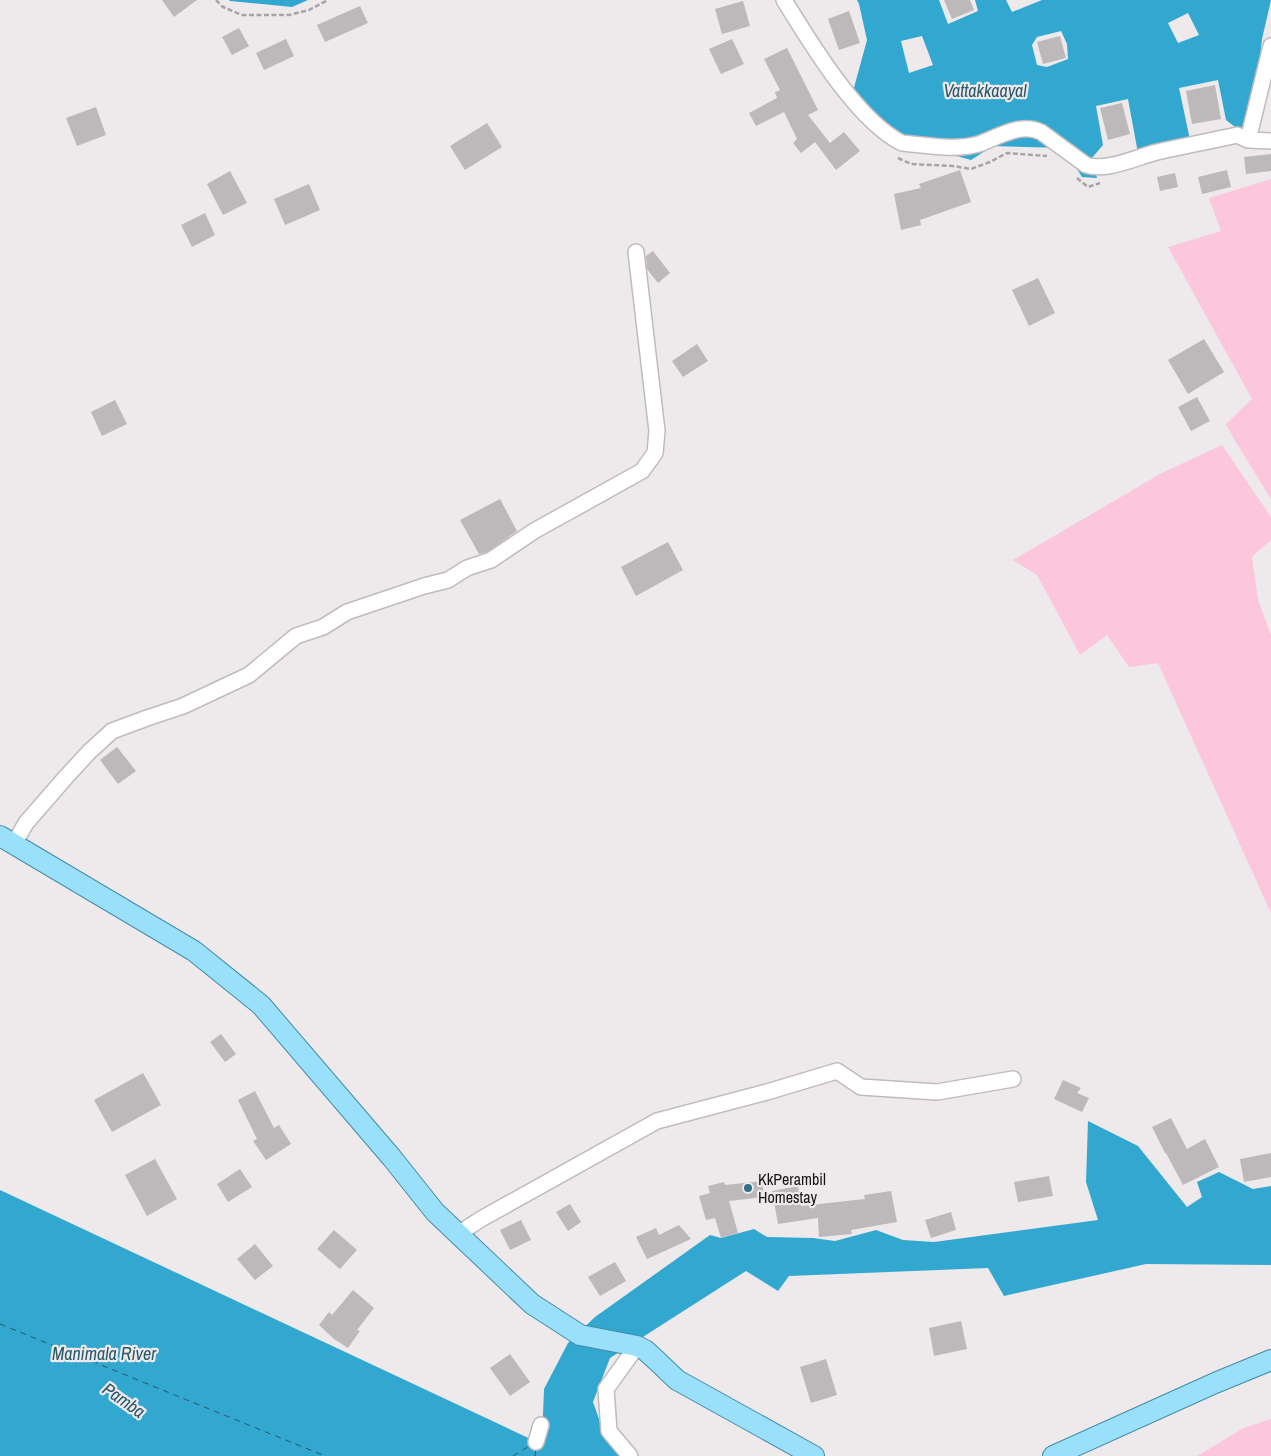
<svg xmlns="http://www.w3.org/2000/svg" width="1271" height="1456" viewBox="0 0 1271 1456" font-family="'Archivo Narrow',sans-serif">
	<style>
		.green { fill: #fcc6dc }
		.water { fill: #32a8d1; fill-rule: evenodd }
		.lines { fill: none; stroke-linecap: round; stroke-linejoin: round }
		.ferry { stroke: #295869; stroke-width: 1; stroke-dasharray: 6 5; stroke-linecap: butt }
		.building { fill: #bdb8ba }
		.minor-casing { stroke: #c0bbbd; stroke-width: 18 }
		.major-casing { stroke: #428ca8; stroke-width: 22 }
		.path { stroke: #a7a4a5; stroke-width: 2.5; stroke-dasharray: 5 2.5; stroke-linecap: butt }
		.minor { stroke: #fff; stroke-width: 15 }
		.major { stroke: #9be0fa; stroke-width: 20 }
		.poi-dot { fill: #337087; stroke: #eee9eb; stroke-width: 2 }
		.labels { text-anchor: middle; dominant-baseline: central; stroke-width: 4.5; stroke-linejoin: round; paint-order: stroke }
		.poi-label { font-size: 16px; fill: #161515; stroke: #eee9eb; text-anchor: start }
		.water-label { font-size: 18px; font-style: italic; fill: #295869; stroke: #eee9eb }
	</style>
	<rect width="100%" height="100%" fill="#eee9eb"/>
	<path class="green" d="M1271 179V499L1234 439 1226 424 1252 399 1168 247 1221 231 1209 198Z
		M1222 445 1271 517V540L1252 557 1258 600 1271 635V913L1158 663 1129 667 1107 635 1080 655 1037 575 1013 560 1160 474Z
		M1271 1419V1456H1197L1244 1428Z"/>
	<path class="water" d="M229 0H308L292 7 230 1Z
		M857 0H939L948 24 978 11 975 0H1006L1012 12 1042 0H1271L1262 39 1252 128 1239 130 1226 120 1218 80 1179 88 1190 140 1138 153 1128 99 1096 106 1103 145 1091 159 1097 178 1082 177 1064 148 993 146 971 160 946 153 899 151 875 130 852 95 867 40 859 4ZM1188 13 1199 35 1178 43 1168 23ZM1061 31 1067 44 1068 59 1047 67 1037 65 1032 45 1037 37ZM922 36 933 65 909 73 901 41Z
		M1088 1121 1138 1146 1187 1207 1202 1197 1197 1182 1219 1172 1253 1189 1271 1186V1265L1146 1264 1004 1296 988 1268 789 1276 778 1291 746 1271 610 1358 593 1402 605 1436 624 1456H0V1190L537 1442 542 1440 544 1389 568 1343 595 1317 710 1235 721 1238 754 1229 767 1237 813 1238 835 1241 876 1230 903 1240 934 1242 1098 1220 1086 1182Z"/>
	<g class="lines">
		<path class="ferry" d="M0 1324 325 1456
			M513 1456 531 1445
			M535 1456 536 1449"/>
	</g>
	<path class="building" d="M162 0H197L174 17Z
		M944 0H970L974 10 952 19Z
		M743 1 750 26 722 34 715 9Z
		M360 6 368 23 325 42 317 25Z
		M849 11 860 43 839 50 828 19Z
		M239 28 249 46 232 55 222 37Z
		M1060 36 1066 58 1043 64 1037 42Z
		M286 39 294 56 264 70 256 53Z
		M732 39 744 64 721 74 709 49Z
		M787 48 818 110 808 115 830 143 844 132 860 151 836 170 815 142 801 153 793 143 797 139 784 112 756 126 749 113 777 98 775 92 780 90 764 59Z
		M1215 85 1221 119 1192 124 1186 91Z
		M1122 103 1130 134 1108 140 1100 108Z
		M96 107 106 135 77 146 66 118Z
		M487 123 502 147 465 170 450 146Z
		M1271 154V171L1246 174 1244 157Z
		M960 170 971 202 920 220 921 225 901 230 894 194 921 188 919 184Z
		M1227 170 1231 187 1202 194 1198 177Z
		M230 171 247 203 223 215 207 184Z
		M1175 173 1178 187 1160 191 1157 177Z
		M309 184 320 210 285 225 274 199Z
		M205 213 215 235 192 247 181 225Z
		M653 251 670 273 658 283 647 269 646 256Z
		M1038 278 1055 313 1029 326 1012 290Z
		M1204 339 1224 372 1188 394 1168 360Z
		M697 344 708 361 683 377 672 361Z
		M1197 397 1210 421 1191 431 1178 407Z
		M115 400 127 424 102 436 91 412Z
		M500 499 517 531 487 552 479 554 460 520Z
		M668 542 683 570 636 596 621 567Z
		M117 747 136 771 118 784 100 760Z
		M221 1034 236 1054 225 1062 210 1042Z
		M143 1073 161 1105 112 1132 94 1100Z
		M1063 1080 1081 1088 1077 1093 1089 1098 1082 1112 1054 1099Z
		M255 1091 274 1128 279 1125 291 1144 266 1160 253 1141 257 1139 238 1100Z
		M1171 1118 1187 1149 1205 1139 1219 1167 1183 1185 1166 1153H1165L1152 1127Z
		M1271 1153V1177L1244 1182 1240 1159Z
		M155 1159 177 1199 147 1216 125 1175Z
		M240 1169 252 1187 228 1202 217 1184Z
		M1049 1176 1053 1196 1018 1202 1014 1182Z
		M762 1181 764 1197 729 1201 738 1233 721 1238 715 1218 706 1220 699 1196 710 1193 708 1186 724 1182 725 1185Z
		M798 1186 801 1206 865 1199 864 1195 891 1191 897 1222 851 1230 852 1234 819 1237 818 1218 778 1224 772 1191Z
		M570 1204 581 1222 568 1231 556 1212Z
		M951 1212 956 1230 931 1238 925 1220Z
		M521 1220 531 1240 510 1250 500 1230Z
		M679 1225 691 1239 647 1259 636 1237 656 1228 659 1235Z
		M334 1230 357 1250 340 1269 317 1249Z
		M255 1244 273 1266 255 1280 237 1259Z
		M615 1262 626 1281 600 1296 588 1277Z
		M353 1290 374 1308 357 1330 360 1331 348 1348 334 1339 319 1325 329 1312 332 1315Z
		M961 1321 967 1349 934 1356 929 1328Z
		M510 1354 530 1382 510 1396 490 1368Z
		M826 1359 837 1395 811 1403 800 1367Z"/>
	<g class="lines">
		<defs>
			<path id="minor" d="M784 0C810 42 857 121 902 143 927 145 954 151 979 144 998 137 1021 122 1041 132L1086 165C1106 172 1137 157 1157 152 1184 146 1210 141 1237 135L1248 140 1271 46
				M1248 140 1271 141
				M14 844 26 823 66 777 89 752 112 731 147 718 183 706 249 675 296 636 323 627 347 612 424 586 448 580 467 568 491 560 534 531 642 471 655 453 657 431 636 252
				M458 1234 481 1219 657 1121 767 1092 837 1071 861 1087 937 1092 1013 1079
				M536 1442 541 1425
				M630 1456 609 1431 606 1389 637 1346"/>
			<path id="major" d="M0 836 194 951 261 1005 392 1158 435 1212 532 1304 580 1335 637 1346 645 1350 656 1360 677 1380 814 1456
				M1053 1456 1215 1383 1271 1360"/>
		</defs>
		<use href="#minor" class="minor-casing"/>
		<use href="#major" class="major-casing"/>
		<path class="path" d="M216 0 223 7 242 15H289L309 10 328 0
			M898 158 911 164 953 166 971 169 990 162 1007 153 1047 156
			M1077 178 1088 187 1100 183"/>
		<use href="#minor" class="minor"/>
		<use href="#major" class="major"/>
	</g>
	<circle class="poi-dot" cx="748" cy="1188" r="5"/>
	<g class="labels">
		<g class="poi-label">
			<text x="758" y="1179">KkPerambil<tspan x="758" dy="18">Homestay</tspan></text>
		</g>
		<g class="water-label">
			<text x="985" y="90">Vattakkaayal</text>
			<text x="104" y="1353">Manimala River</text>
			<text transform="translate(124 1400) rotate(35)">Pamba</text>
		</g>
	</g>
</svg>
